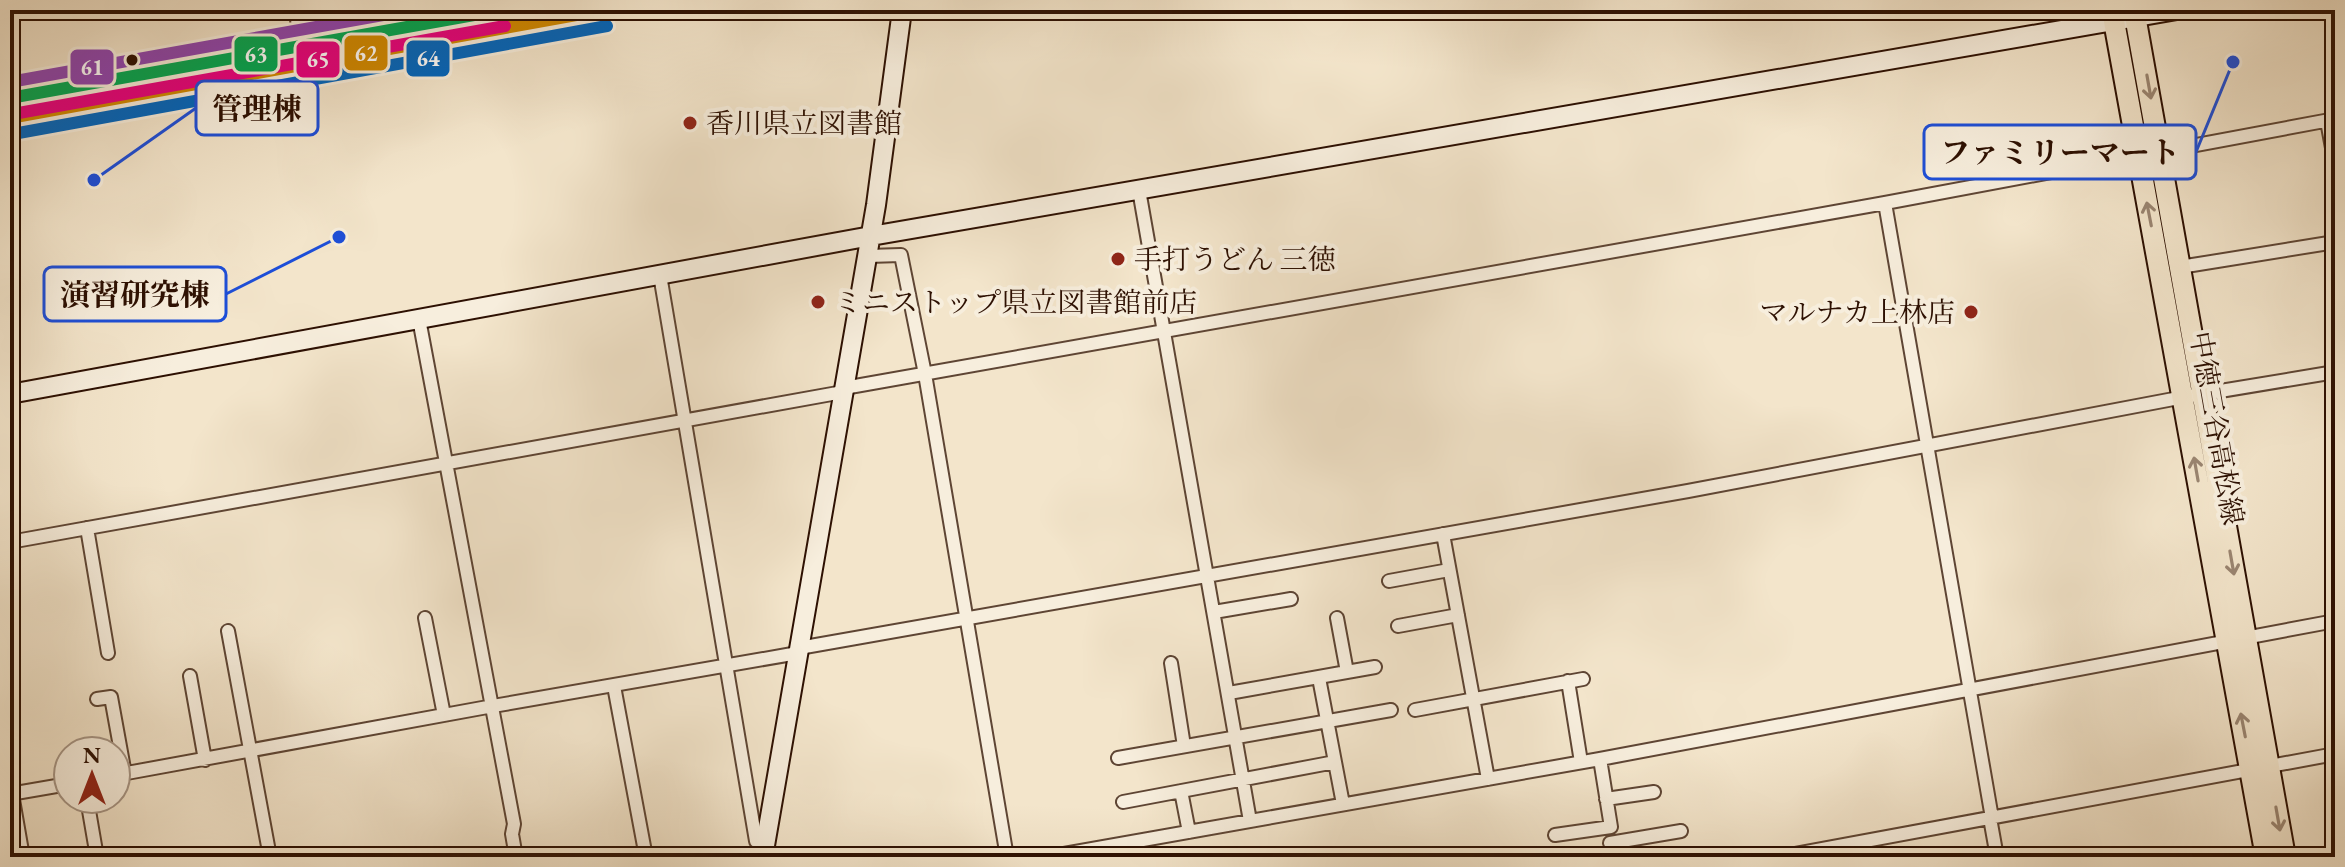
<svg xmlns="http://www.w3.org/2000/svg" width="2345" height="867" viewBox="0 0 2345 867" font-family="'EB Garamond','Noto Serif JP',serif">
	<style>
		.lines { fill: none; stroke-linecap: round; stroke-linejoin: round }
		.street-casing { stroke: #5e4534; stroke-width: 16 }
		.secondary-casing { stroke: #2d1002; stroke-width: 22 }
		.primary-casing { stroke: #2d1002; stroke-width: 24 }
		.street { stroke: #f7eedd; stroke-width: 12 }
		.secondary { stroke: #f7eedd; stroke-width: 18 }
		.primary { stroke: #f3e5cb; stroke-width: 20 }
		.bus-1-casing { stroke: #f7eedd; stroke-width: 18 }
		.bus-2-casing { stroke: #f7eedd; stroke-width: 18 }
		.bus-3-casing { stroke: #f7eedd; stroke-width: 18 }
		.bus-4-casing { stroke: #f7eedd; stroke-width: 18 }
		.bus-5-casing { stroke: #f7eedd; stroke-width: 18 }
		.bus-1 { stroke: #cf8800; stroke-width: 12 }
		.bus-2 { stroke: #0065bd; stroke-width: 12 }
		.bus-3 { stroke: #00a651; stroke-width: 12 }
		.bus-4 { stroke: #e5007d; stroke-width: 12 }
		.bus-5 { stroke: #8e44ad; stroke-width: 12 }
		.oneway { stroke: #9a8571 }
		.bus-dot { fill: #2d1002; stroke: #f7eedd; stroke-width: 3 }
		.poi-dot { fill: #8f2418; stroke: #f7eedd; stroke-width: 3 }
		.labels { text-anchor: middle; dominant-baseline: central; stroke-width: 8; stroke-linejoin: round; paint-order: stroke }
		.poi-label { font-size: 28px; fill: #2d1002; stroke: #f7eedd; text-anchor: start }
		.street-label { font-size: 28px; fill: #2d1002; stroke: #f7eedd }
		.leader { fill: none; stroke: #1d4ed8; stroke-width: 3 }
		.callout-dot { fill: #1d4ed8; stroke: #f7eedd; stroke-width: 3 }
		.callout { fill: #f7eedd; stroke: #1d4ed8; stroke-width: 3 }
		.callout-label { font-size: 30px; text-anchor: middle; font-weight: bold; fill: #2d1002 }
		.line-badge { stroke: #f7eedd; stroke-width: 3 }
		.badge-label { font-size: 22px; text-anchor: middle; font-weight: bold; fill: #fff }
	</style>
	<rect width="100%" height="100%" fill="#f3e5cb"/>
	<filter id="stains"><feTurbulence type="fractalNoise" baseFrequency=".0025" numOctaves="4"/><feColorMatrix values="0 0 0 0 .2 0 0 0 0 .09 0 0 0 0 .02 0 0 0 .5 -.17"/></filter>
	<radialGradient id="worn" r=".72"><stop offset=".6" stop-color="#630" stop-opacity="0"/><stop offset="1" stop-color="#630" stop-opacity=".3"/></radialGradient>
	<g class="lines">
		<defs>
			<path id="street" d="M295 10 304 53
				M10 65 18 100
				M2327 121 2335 164
				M1139 190 1250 821
				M1885 203 1992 818
				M868 256 901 255 925 374 1007 857
				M2180 267 2335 242
				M660 275 756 841 766 843
				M419 319 514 824 512 834 516 857
				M844 388 1885 203 2335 119
				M87 528 108 653
				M1443 534 1488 779
				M10 542 843 392
				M1389 581 1449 570
				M1214 612 1291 599
				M425 618 444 715
				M1337 618 1347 672
				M1398 626 1458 615
				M228 631 270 857
				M799 648 1688 491 2184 397 2335 372
				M1171 663 1184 746
				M190 676 205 760
				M1319 678 1343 804
				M1568 681 1581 762
				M614 686 646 857
				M1229 693 1375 667
				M97 699 111 697 125 774
				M1415 710 1583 679
				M1118 758 1391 710
				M116 775 493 706 798 653
				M1181 791 1189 832
				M10 794 68 784
				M12 794 23 857
				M87 799 97 857
				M1606 799 1654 792
				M1123 802 1335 762
				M1990 818 1997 857
				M1555 835 1611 827 1600 759
				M1610 843 1681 831
				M1047 857 1600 759 2335 621
				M1779 857 2335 754"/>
			<path id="secondary" d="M10 98 502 10
				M10 118 604 10
				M10 394 871 236 2177 10
				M763 857 876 205 902 10"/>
			<path id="primary" d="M2112 10 2266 857
				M2134 10 2285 857"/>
		</defs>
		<use href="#street" class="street-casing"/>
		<use href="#secondary" class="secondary-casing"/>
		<use href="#primary" class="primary-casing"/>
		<use href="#street" class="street"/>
		<use href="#secondary" class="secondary"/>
		<use href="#primary" class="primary"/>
		<defs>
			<path id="bus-1" d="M10 118 604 10"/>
			<path id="bus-2" d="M13 134 607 26"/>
			<path id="bus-3" d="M10 98 502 10"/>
			<path id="bus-4" d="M13 114 505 26"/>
			<path id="bus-5" d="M10 82 411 10"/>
		</defs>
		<use href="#bus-1" class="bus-1-casing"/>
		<use href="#bus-2" class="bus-2-casing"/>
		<use href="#bus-3" class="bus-3-casing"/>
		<use href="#bus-4" class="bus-4-casing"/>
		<use href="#bus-5" class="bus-5-casing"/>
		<use href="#bus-1" class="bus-1"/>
		<use href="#bus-2" class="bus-2"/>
		<use href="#bus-3" class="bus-3"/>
		<use href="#bus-4" class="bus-4"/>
		<use href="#bus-5" class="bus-5"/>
	</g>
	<defs><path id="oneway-shaft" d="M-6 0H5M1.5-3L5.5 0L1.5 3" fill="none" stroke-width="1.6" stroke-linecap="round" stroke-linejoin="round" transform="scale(2)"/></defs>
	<g class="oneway">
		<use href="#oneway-shaft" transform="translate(2149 87) rotate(80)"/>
		<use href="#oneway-shaft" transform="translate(2149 214) rotate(-101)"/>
		<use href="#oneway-shaft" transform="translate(2196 469) rotate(-100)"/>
		<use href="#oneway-shaft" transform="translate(2232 563) rotate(80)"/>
		<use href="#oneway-shaft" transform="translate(2243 725) rotate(-101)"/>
		<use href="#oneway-shaft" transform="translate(2278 819) rotate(80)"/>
	</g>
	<circle class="bus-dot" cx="132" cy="60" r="7"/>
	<g class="poi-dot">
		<circle cx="690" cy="123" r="8"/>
		<circle cx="1118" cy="259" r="8"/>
		<circle cx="818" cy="302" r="8"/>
		<circle cx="1971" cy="312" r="8"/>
	</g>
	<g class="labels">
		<g class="poi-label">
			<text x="706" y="123">香川県立図書館</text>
			<text x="1134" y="259">手打うどん 三徳</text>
			<text x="834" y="302">ミニストップ県立図書館前店</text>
			<text x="1955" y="312" text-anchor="end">マルナカ上林店</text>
		</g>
		<g class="street-label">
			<text transform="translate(2217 428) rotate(80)">中徳三谷高松線</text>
		</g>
	</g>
	<path class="leader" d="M94 180L196 108M2233 62L2196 152M339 237L226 294"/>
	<g class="callout-dot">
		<circle cx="94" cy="180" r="8"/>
		<circle cx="2233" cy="62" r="8"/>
		<circle cx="339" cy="237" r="8"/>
	</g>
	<g class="callout">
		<rect x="196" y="81" width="122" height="54" rx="8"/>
		<rect x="1924" y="125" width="272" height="54" rx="8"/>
		<rect x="44" y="267" width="182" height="54" rx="8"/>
	</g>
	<g class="callout-label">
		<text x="257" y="119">管理棟</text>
		<text x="2060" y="163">ファミリーマート</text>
		<text x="135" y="305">演習研究棟</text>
	</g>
	<g class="line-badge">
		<rect x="343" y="34" width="46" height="38" rx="8" fill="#cf8800"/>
		<rect x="233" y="35" width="46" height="38" rx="8" fill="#00a651"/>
		<rect x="405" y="39" width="46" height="39" rx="8" fill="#0065bd"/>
		<rect x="295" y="40" width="46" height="39" rx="8" fill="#e5007d"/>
		<rect x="69" y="48" width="46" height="38" rx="8" fill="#8e44ad"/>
	</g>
	<g class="badge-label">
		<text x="366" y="61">62</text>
		<text x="256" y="62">63</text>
		<text x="428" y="66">64</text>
		<text x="318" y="67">65</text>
		<text x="92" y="75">61</text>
	</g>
	<rect width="2345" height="867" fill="none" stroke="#f3e5cb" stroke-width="40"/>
	<rect x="12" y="12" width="2321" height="843" fill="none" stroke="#2d1002" stroke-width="4"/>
	<rect x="20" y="20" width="2305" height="827" fill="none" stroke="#2d1002" stroke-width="2"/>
	<g transform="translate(92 775)"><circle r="38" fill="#f7eedd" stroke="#a69585" stroke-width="2"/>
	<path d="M0-6L14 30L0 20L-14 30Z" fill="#8f2418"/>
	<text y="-12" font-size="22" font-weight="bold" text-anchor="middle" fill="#2d1002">N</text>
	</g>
	<rect width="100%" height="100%" filter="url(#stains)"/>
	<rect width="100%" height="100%" fill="url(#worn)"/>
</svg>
